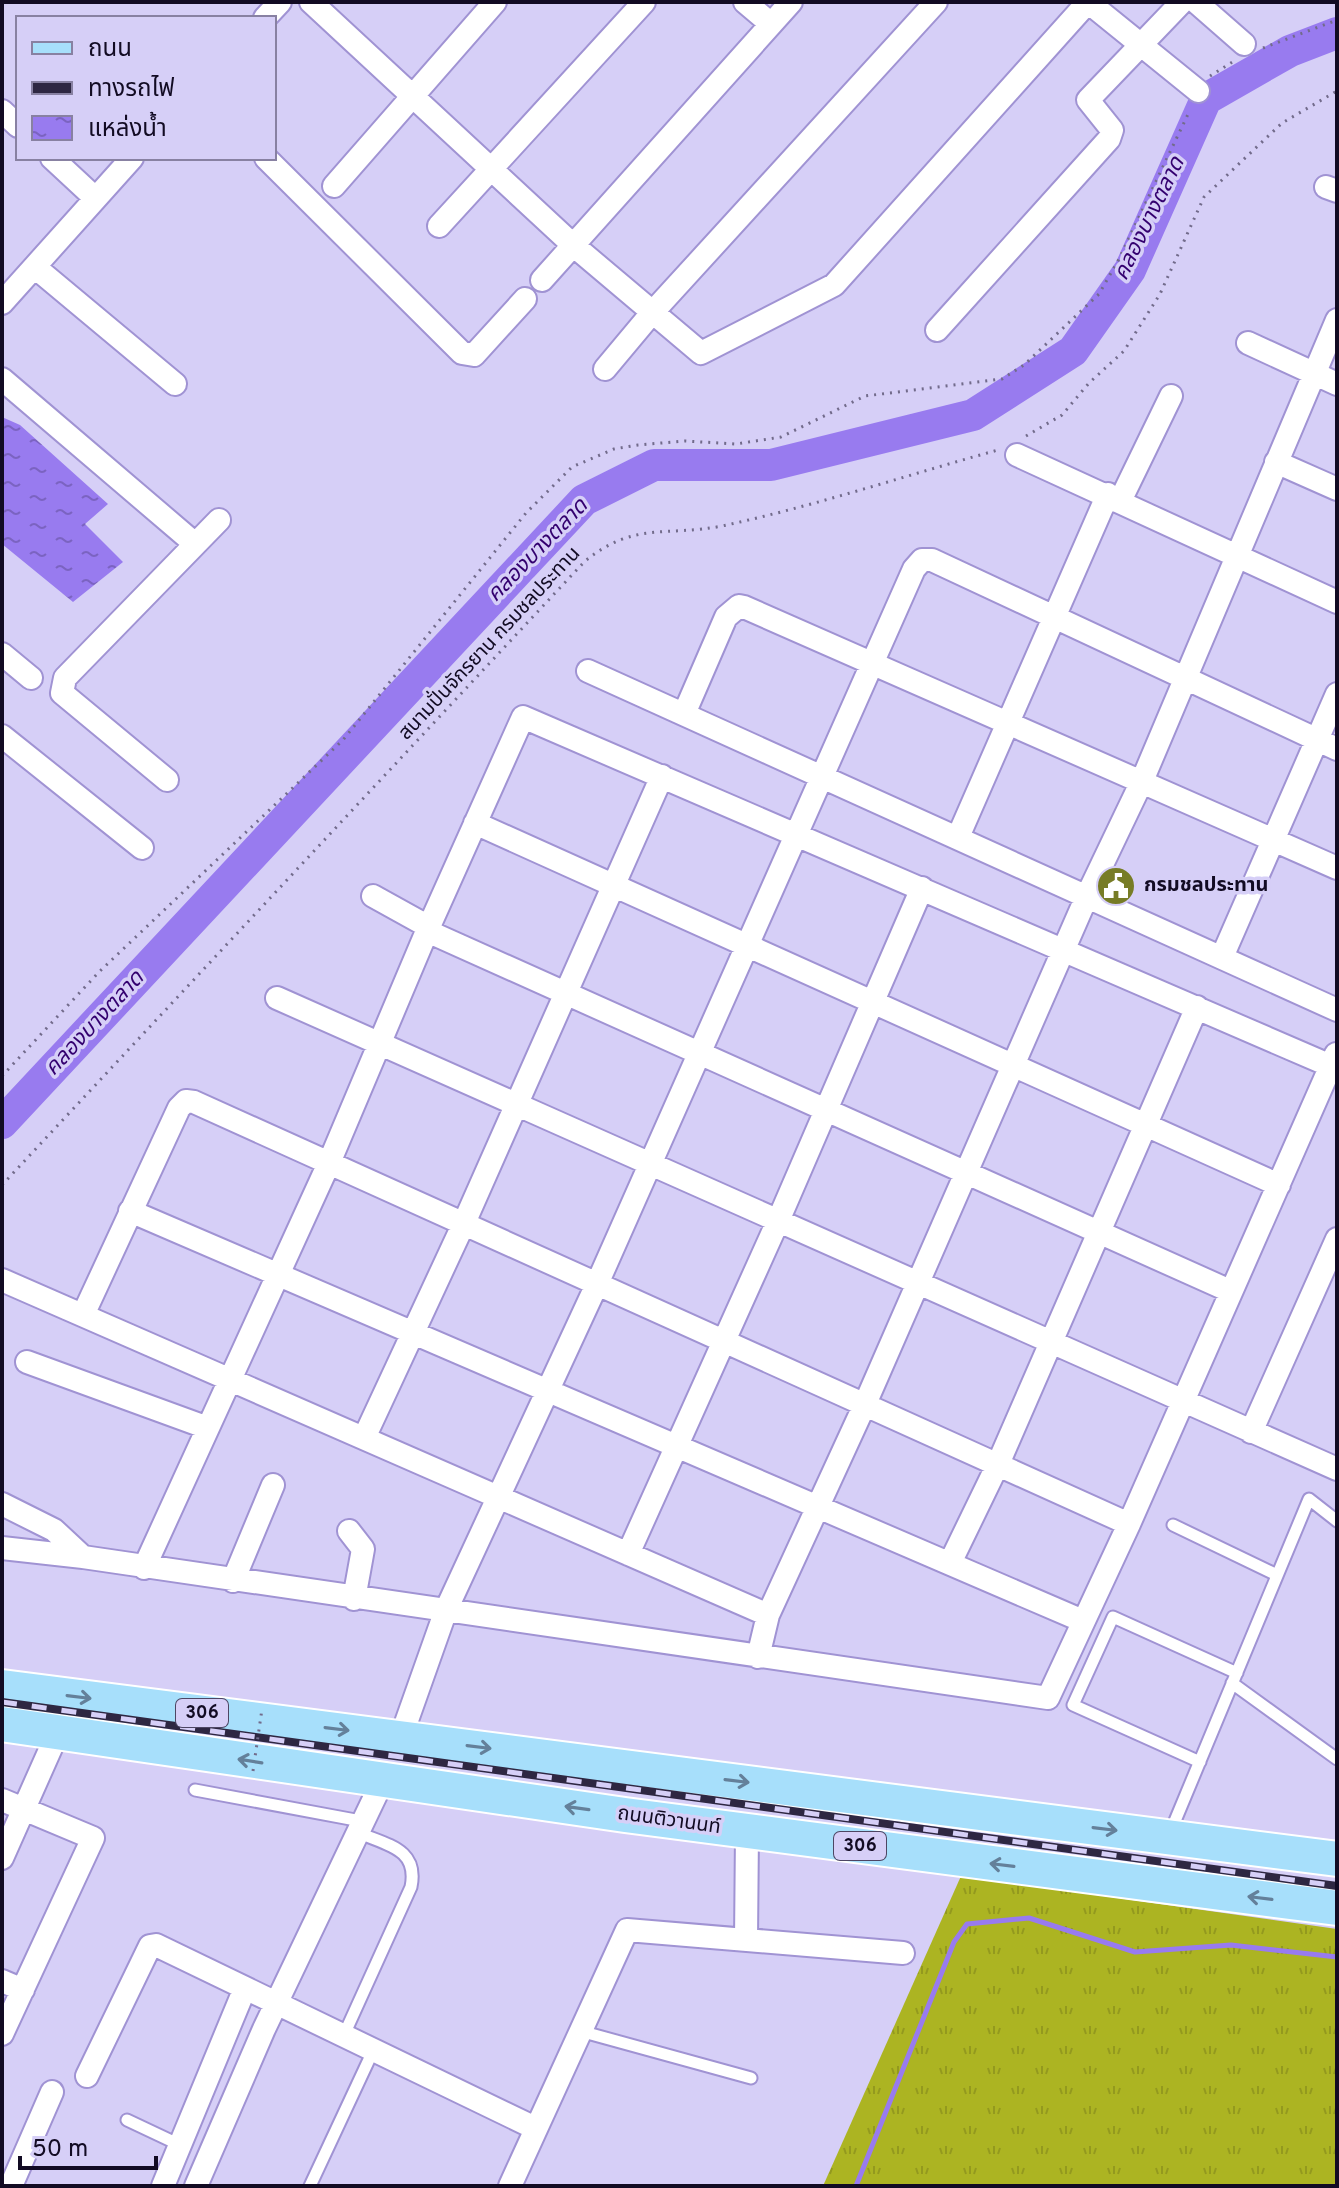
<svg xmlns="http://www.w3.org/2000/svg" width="1339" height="2188" viewBox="0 0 1339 2188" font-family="Overpass,'Noto Sans Thai',sans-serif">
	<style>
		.grass { fill: url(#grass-tufts) }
		.water { fill: url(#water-ripples) }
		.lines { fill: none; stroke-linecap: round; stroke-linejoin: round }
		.stream { stroke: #987bef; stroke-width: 5 }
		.river { stroke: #987bef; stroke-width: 32 }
		.lane-casing { stroke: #a093d3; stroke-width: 15 }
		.street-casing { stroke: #a093d3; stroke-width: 26 }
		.primary-casing { stroke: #fff; stroke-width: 38 }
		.path { stroke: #726b8b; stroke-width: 3; stroke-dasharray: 2 6; stroke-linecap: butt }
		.lane { stroke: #fff; stroke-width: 11 }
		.street { stroke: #fff; stroke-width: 22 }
		.primary { stroke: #a7dffb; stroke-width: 34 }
		.rail-casing { stroke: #2e2742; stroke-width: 8 }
		.rail { stroke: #d6cff7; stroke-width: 5; stroke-dasharray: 15; stroke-linecap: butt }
		.path-bridge { stroke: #726b8b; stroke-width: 3; stroke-dasharray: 2 6; stroke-linecap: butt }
		.oneway { stroke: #64809a }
		.labels { text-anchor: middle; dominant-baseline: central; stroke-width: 7; stroke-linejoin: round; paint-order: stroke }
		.shield { fill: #d6cff7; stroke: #4d4663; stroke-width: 2 }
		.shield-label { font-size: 18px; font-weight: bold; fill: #120b23 }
		.street-label { font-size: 20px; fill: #120b23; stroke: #d6cff7 }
		.poi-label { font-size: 20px; font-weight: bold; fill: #120b23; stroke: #d6cff7; text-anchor: start }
		.water-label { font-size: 22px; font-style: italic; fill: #33006f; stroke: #d6cff7 }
	</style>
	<defs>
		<pattern id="grass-tufts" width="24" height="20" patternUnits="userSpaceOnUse" patternTransform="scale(2)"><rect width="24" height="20" fill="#acb422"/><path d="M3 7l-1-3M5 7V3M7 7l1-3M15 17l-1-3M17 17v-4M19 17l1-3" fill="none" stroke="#93991e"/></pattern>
		<pattern id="water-ripples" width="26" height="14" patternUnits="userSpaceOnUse" patternTransform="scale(2)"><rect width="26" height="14" fill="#987bef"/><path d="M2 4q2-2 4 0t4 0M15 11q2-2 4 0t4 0" fill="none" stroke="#7b63c1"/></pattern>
	</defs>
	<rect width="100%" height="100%" fill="#d6cff7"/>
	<path class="grass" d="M961 1876 1337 1929V2186H823Z"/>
	<path class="water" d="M2 417 20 425 108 504 85 524 123 562 73 602 2 544Z"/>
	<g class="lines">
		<path class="stream" d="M856 2186 954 1942 967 1924 1029 1918 1135 1952 1231 1945 1337 1957"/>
		<path class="river" d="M2 1123 584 500 654 465H771L973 415 1073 351 1130 270 1206 99 1290 51 1337 33"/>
		<defs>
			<path id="lane" d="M1173 1525 1277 1575
				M1232 1683 1337 1759
				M1200 1762 1073 1705 1113 1617 1237 1673
				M195 1790 361 1821
				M1170 1833 1309 1499 1337 1521
				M580 2031 751 2078
				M343 2037 411 1887C419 1848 386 1845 357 1832
				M127 2120 180 2145
				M310 2186 373 2051"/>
			<path id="street" d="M311 2 573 245 701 353 834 285 1088 2
				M745 2 771 24
				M1088 2 1198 91
				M1196 2 1244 44
				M265 18 280 2
				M2 111 18 126
				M52 158 94 197
				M266 158 462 353 474 355 525 299
				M334 186 495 2
				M1326 187 1337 191
				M439 226 644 2
				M36 268 175 384
				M542 280 791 2
				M2 303 132 158
				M937 330 1109 139 1112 130 1088 100 1182 2
				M1248 343 1337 384
				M605 369 651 314 936 2
				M2 379 194 543
				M1017 455 1337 602
				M1276 462 1337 489
				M1120 501 1171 396
				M2 654 31 678
				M588 671 1337 1010
				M684 714 726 617 739 606 744 607 1337 868
				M2 736 142 848
				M167 780 62 693 65 678 219 520
				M475 823 1279 1185
				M958 837 1108 494
				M373 896 429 927
				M427 931 1230 1291
				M1222 957 1337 694
				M277 998 1337 1469
				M130 1211 1083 1621
				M2 1280 768 1615
				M83 1315 179 1108 186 1101 194 1102 1129 1524
				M27 1362 208 1428
				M1251 1432 1337 1239
				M364 1438 464 1223 662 776
				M2 1504 54 1530 83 1557
				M349 1531 363 1549 354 1599
				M2 1548 83 1557 1048 1698 1129 1524 1336 1054
				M628 1554 778 1221 922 888
				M950 1563 998 1464 1197 1007
				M144 1568 329 1163 427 931 523 717 1331 1066
				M233 1581 273 1485
				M758 1657 768 1615 865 1404 1087 896 1142 781 1337 320
				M401 1737 446 1610 597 1284 914 569 922 560H932L1337 749
				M2 1800 93 1838 2 2034
				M2 1858 58 1732
				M746 1940 747 1832
				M2 1981 23 1990
				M87 2076 150 1946 156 1945 535 2128
				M11 2186 52 2092
				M163 2186 245 1988
				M196 2186 264 2029 383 1780
				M510 2186 627 1930 903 1953"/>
			<path id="primary" d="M2 1687 1337 1859
				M2 1724 625 1815 1337 1908"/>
		</defs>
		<use href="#lane" class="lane-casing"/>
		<use href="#street" class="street-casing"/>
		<use href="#primary" class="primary-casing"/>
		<path class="path" d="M1263 48 1337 20
			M1210 76 1234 61
			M1026 436 1062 415 1089 383 1124 351 1160 294 1204 197 1282 123 1337 91
			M2 1076 99 972 343 740 526 513 572 467 614 449 638 445 685 441 736 444 781 437 865 396 1002 379 1024 365 1099 294 1119 259 1190 110
			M2 1185 585 561C635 521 666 537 722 526 815 506 907 475 998 450"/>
		<use href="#lane" class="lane"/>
		<use href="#street" class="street"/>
		<use href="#primary" class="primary"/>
		<defs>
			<path id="rail" d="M2 1702 1337 1886"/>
		</defs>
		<use href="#rail" class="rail-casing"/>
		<use href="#rail" class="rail"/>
		<path class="path-bridge" d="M253 1771 262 1709"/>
	</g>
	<defs><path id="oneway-shaft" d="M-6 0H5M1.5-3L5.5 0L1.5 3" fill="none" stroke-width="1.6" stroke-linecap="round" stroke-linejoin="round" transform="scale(2)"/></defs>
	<g class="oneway">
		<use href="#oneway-shaft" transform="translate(79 1697) rotate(7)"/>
		<use href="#oneway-shaft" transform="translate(337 1729) rotate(7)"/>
		<use href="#oneway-shaft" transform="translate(479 1747) rotate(7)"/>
		<use href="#oneway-shaft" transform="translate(250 1761) rotate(-171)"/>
		<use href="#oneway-shaft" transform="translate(737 1781) rotate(7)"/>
		<use href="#oneway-shaft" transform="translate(577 1808) rotate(-172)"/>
		<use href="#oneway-shaft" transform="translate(1105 1829) rotate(7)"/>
		<use href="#oneway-shaft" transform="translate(1002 1865) rotate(-173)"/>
		<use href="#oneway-shaft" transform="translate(1260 1898) rotate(-173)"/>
	</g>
	<defs>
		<symbol id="civic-disc" viewBox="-11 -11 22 22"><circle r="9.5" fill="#777c26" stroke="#d6cff7"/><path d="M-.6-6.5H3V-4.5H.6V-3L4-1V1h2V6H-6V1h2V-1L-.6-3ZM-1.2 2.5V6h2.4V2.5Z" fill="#fff"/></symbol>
	</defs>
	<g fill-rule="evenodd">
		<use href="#civic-disc" x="1094" y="864" width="44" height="44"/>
	</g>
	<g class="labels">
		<g class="shield">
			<rect x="176" y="1699" width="52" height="28" rx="6"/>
			<rect x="834" y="1832" width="52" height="28" rx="6"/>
		</g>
		<g class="shield-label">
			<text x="202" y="1713">306</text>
			<text x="860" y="1846">306</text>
		</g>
		<g class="street-label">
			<text transform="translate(490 644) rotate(-47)">สนามปั่นจักรยาน กรมชลประทาน</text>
			<text transform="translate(669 1821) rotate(8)">ถนนติวานนท์</text>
		</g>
		<g class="poi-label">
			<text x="1144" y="886">กรมชลประทาน</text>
		</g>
		<g class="water-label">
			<text transform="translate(1150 219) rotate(-64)">คลองบางตลาด</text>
			<text transform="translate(538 551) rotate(-46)">คลองบางตลาด</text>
			<text transform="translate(95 1024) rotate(-47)">คลองบางตลาด</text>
		</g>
	</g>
	<rect width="1339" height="2188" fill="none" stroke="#120b23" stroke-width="8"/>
	<rect x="16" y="16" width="260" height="144" fill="#d6cff7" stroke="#8881a2" stroke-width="2"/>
	<rect x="32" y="42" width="40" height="12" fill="#a7dffb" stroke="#8881a2" stroke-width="2"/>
	<text x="88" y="56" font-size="24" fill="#120b23">ถนน</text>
	<rect x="32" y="82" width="40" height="12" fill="#2e2742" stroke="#8881a2" stroke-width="2"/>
	<text x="88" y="96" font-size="24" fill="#120b23">ทางรถไฟ</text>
	<rect x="32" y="116" width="40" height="24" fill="url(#water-ripples)" stroke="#8881a2" stroke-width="2"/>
	<text x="88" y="136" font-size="24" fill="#120b23">แหล่งน้ำ</text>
	<path d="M20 2156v12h136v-12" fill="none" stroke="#120b23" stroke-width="4"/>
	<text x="32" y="2156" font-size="24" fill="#120b23" stroke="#d6cff7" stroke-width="6" paint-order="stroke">50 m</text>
</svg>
